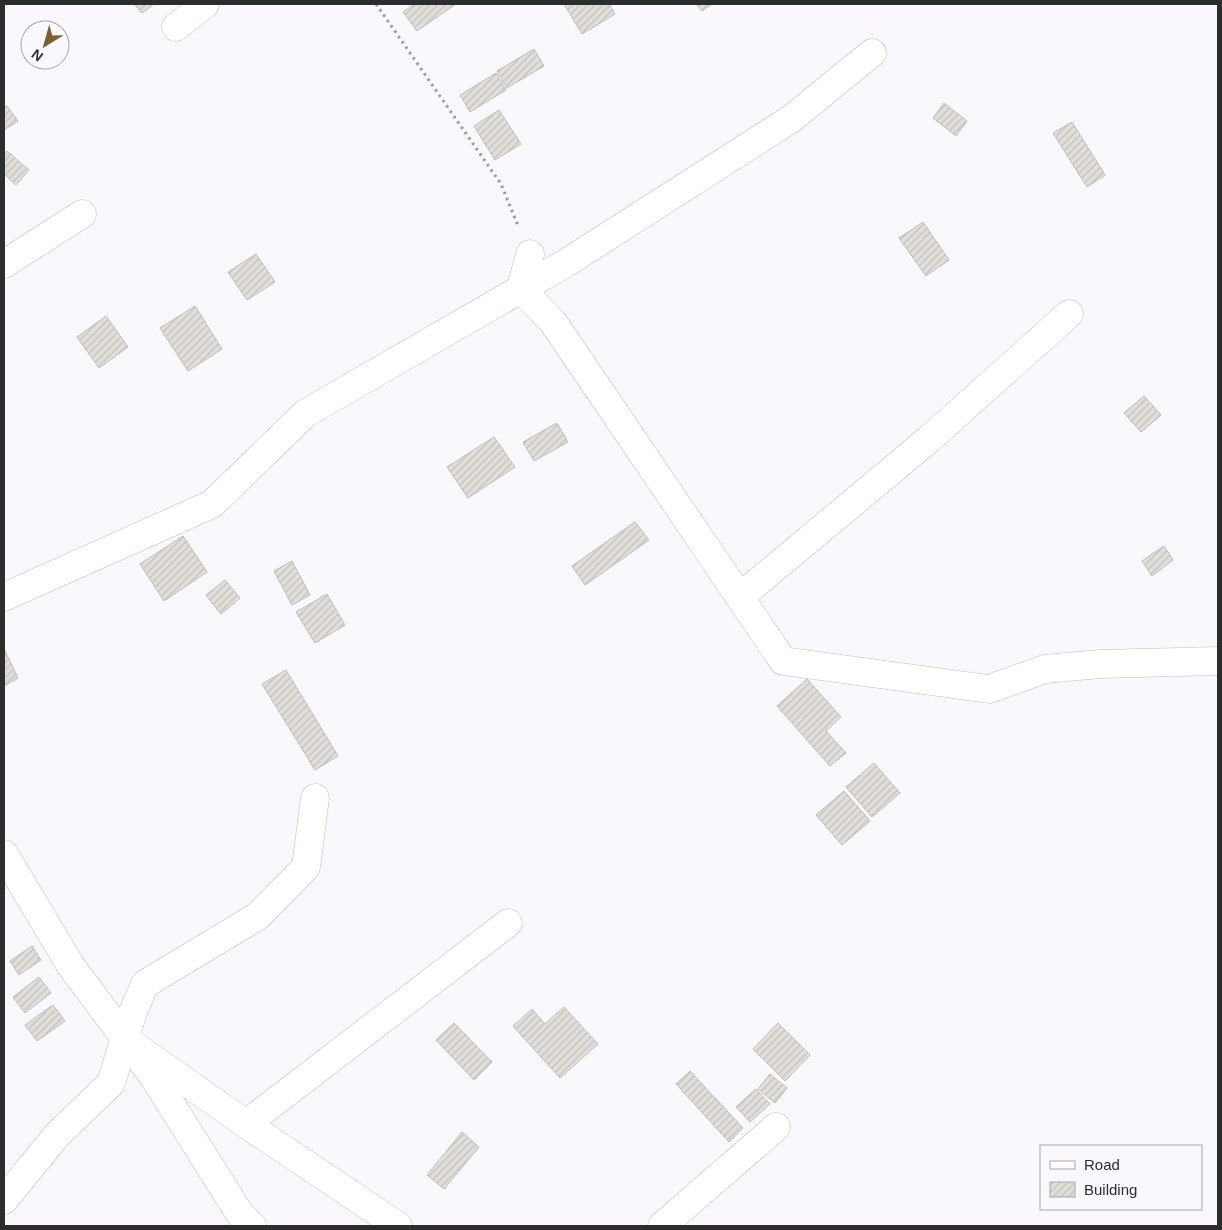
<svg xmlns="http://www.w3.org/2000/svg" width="1222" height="1230" viewBox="0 0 1222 1230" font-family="Helvetica,sans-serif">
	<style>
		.building { fill: url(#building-hatch); stroke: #c0bdb9 }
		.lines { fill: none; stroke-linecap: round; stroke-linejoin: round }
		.minor-casing { stroke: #c0bdc2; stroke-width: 29 }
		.path { stroke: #9c9a9d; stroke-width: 3; stroke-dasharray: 2.5 4; stroke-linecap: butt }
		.minor { stroke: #fff; stroke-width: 28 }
	</style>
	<defs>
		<pattern id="building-hatch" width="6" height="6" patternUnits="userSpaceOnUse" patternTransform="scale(1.25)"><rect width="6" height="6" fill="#e2dfda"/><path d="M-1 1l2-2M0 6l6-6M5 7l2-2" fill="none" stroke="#c2c0bb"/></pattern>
	</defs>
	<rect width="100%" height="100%" fill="#faf8fc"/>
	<path class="building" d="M134 4H154L142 13Z
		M415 4H456L417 31 403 12Z
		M564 4H609L615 14 582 34Z
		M696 4H712L702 11Z
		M534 49 544 66 507 88 497 71Z
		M496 73 506 90 470 112 460 95Z
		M944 103 967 121 956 136 933 118Z
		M7 106 18 121 4 130V108Z
		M499 110 521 144 495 160 474 126Z
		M1072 122 1105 175 1087 187 1053 133Z
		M7 151 29 170 16 185 4 174V155Z
		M923 222 949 260 926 276 899 238Z
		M256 254 275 282 247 300 228 272Z
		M195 306 222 349 188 371 160 328Z
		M106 316 128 347 99 368 77 337Z
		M1144 396 1161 415 1141 432 1124 413Z
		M557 423 568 442 534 461 523 442Z
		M494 437 515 467 468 498 447 467Z
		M635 522 649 540 585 585 572 566Z
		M183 536 207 572 164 601 140 564Z
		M1164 546 1173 560 1152 576 1142 561Z
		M292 561 310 595 292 605 274 571Z
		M225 580 240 598 221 614 206 595Z
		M327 594 345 625 315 643 296 612Z
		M4 649 18 678 4 686Z
		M286 670 338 756 315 770 262 684Z
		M807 679 841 717 826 731 846 753 830 766 777 706Z
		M874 763 900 793 872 817 846 787Z
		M844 791 870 821 842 845 816 815Z
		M32 946 41 960 19 975 10 961Z
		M39 977 51 993 25 1013 13 997Z
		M53 1005 65 1021 37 1041 25 1025Z
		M564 1007 598 1044 560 1078 513 1026 532 1009 545 1024Z
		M454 1023 492 1062 474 1080 436 1040Z
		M778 1023 810 1055 785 1081 753 1049Z
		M690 1071 743 1128 729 1142 676 1084Z
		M770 1074 787 1088 775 1103 758 1089Z
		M756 1089 770 1104 750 1122 736 1107Z
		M462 1132 479 1147 444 1189 427 1175Z"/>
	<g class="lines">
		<defs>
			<path id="minor" d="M176 27 205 4
				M530 254 521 289 553 322 783 661 989 689 1045 669 1100 664 1218 661
				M4 264 82 214
				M4 597 212 504 306 413 566 263 791 119 872 53
				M740 597 928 440 1069 314
				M4 854 71 966 153 1076 240 1214 252 1226
				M125 1039 246 1124 508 923
				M246 1124 398 1226
				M4 1200 57 1135 111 1083 133 1012 145 984 258 916 306 867 315 798
				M662 1226 776 1127"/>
		</defs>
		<use href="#minor" class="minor-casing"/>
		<path class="path" d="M376 4 501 184 519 228"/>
		<use href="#minor" class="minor"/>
	</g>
	<rect width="1222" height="1230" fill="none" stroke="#2d2c2e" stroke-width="10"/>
	<rect x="1040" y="1145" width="162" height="65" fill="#faf8fc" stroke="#a8a6aa"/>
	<rect x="1050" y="1161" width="25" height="8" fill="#ffffff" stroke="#a8a6aa"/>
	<text x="1084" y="1170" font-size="15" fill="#2d2c2e">Road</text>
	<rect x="1050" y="1182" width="25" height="15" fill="url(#building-hatch)" stroke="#a8a6aa"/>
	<text x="1084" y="1195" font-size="15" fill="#2d2c2e">Building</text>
	<g transform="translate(45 45) rotate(217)"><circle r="24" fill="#faf8fc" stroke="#a8a6aa"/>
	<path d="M0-4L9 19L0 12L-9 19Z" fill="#7c6033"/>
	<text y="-8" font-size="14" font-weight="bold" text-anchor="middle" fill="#2d2c2e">N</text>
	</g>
</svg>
